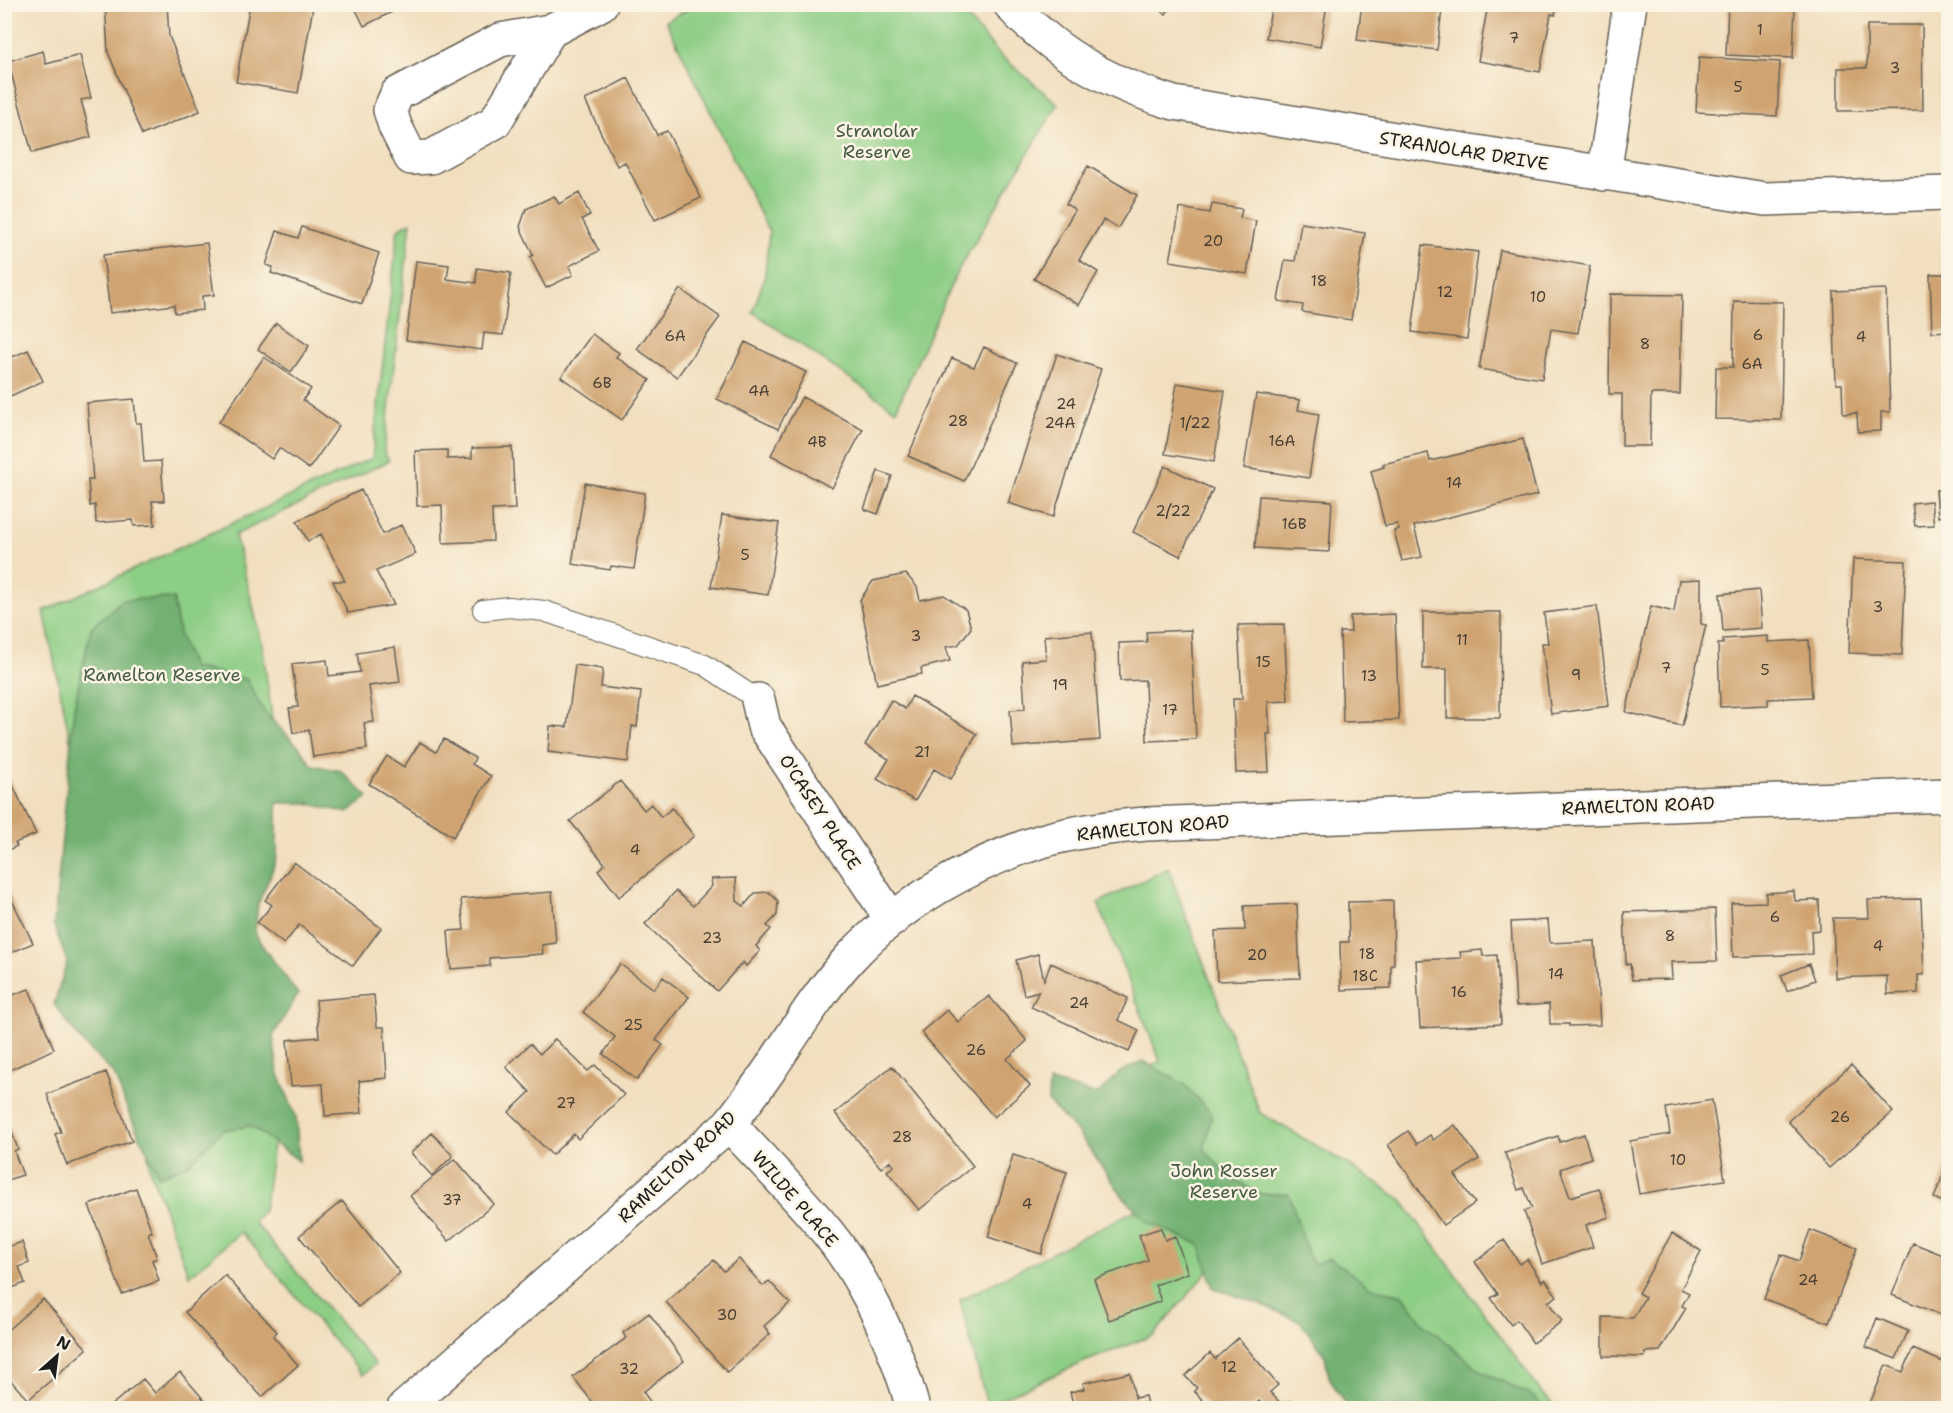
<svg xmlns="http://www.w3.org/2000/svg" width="1953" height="1413" viewBox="0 0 1953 1413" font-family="'Shantell Sans',sans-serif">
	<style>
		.green { fill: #8dce85; stroke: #547550; stroke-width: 1.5 }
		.forest { fill: #72b172; stroke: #476647; stroke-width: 1.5 }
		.building { fill: #d0a472 }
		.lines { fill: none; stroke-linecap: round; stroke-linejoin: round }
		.lane-casing { stroke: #676055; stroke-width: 22 }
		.street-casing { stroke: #676055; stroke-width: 36 }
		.lane { stroke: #fff; stroke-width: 20 }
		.street { stroke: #fff; stroke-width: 33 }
		.labels { text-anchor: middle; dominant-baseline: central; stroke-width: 5; stroke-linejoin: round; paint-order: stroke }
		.number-label { font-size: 15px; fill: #493e32 }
		.park-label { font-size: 18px; fill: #445a41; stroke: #fcf5e5 }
		.street-label { font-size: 18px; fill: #1c1c1c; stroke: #fcf5e5 }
	</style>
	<rect width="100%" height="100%" fill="#fcf5e5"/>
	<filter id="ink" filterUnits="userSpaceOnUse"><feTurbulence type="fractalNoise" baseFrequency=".0167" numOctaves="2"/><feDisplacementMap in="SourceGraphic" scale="12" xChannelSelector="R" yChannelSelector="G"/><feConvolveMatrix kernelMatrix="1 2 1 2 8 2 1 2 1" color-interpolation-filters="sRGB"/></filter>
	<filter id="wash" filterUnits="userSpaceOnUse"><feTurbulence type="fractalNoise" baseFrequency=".008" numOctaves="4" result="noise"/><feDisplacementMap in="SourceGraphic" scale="24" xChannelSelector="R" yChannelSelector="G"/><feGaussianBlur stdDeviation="1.35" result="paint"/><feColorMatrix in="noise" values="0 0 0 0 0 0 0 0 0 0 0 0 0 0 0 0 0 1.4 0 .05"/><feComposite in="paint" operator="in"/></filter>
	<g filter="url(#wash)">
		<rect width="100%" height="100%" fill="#f1dfbf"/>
		<path class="green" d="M696 5H956L1000 55 1058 104 957 272 896 410 753 312 765 275 769 232 666 21Z
			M411 222 384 452 389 461 235 535 262 643 278 761 254 856 253 990 278 1108 264 1211 253 1221 375 1364 363 1375 241 1232 189 1276 150 1170 130 1035 44 611 372 458 398 229Z
			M1168 868 1260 1113 1349 1165 1401 1199 1542 1393 1558 1408H1369L1317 1309 1218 1259 1154 1335 1084 1362 987 1405 960 1300 1149 1203 1077 1124 1160 1061 1098 903Z"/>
		<path class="forest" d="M173 598 179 633 192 667 246 679 265 713 300 748 312 765 341 771 368 797 348 813 306 803H277V856L271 874 258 904 255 932 261 944 298 994 273 1036 278 1072 296 1117 299 1161 251 1126 223 1130 188 1164 159 1176 130 1116 114 1074 82 1042 54 1004 67 962 54 925 74 708 91 628 122 600Z
			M1143 1061 1185 1085 1212 1114 1204 1150 1229 1176 1260 1194H1289L1307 1251 1314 1264 1330 1258 1370 1287 1403 1295 1423 1323 1482 1372 1533 1396 1544 1408H1347L1329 1377 1325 1356 1301 1322 1260 1304 1213 1288 1200 1245 1147 1222 1122 1195 1078 1133 1048 1102 1049 1082 1098 1094 1120 1072Z"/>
		<g id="blocks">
			<path class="building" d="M105 4H167L169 36 200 111 142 135 108 52Z
				M250 4H300L313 7 298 93 236 82Z
				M353 4H408L364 26Z
				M1149 4H1171L1166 14Z
				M1272 4H1327L1320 47 1266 38Z
				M1362 4H1432V9L1442 10 1437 50 1357 40Z
				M1488 4H1557L1555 15 1551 14 1540 72 1478 61Z
				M1728 4H1795L1793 58 1726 55Z
				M1867 25H1922L1923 110 1838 111V68H1867Z
				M1948 50V104H1947L1945 51Z
				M43 51 46 64 80 55 91 98 81 100 91 137 32 153 8 61Z
				M1699 57 1780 62 1777 116 1696 112Z
				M628 78 657 135 667 131 701 198 655 220 625 162 617 166 585 100Z
				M1088 166 1137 195 1118 228 1103 220 1079 260 1098 272 1079 305 1034 279 1075 210 1066 204Z
				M579 193 590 215 582 219 599 251 569 266 573 275 546 288 530 257 533 255 520 227 526 209 554 196 559 204Z
				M1212 204 1242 209 1240 218 1256 221 1247 274 1170 261 1180 208 1210 213Z
				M1301 223 1365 233 1351 320 1302 312 1303 305 1278 301 1285 260 1295 261Z
				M302 227 379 253 362 304 271 273 273 267 266 265 277 231 298 238Z
				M207 243 214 295 202 296 203 310 175 313 174 305 110 313 103 255Z
				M1423 245 1478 252 1467 339 1412 332Z
				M1500 250 1590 266 1578 333 1551 329 1542 379 1479 369Z
				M416 261 449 265 447 279 476 283 477 268 511 273 503 335 484 333 482 350 406 340Z
				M1930 274H1948V331L1932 332Z
				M680 289 720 317 677 377 637 349Z
				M1886 289 1890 412H1881V431L1858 432 1857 413 1843 414 1842 384H1836L1833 291Z
				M1610 294 1682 295 1680 394H1651L1650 446H1622V394H1609Z
				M1734 301 1783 302 1781 420 1715 419 1716 367H1733Z
				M276 323 309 346 291 372 258 349Z
				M592 334 619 353 616 357 650 380 622 420 561 377Z
				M745 342 806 372 778 429 717 399Z
				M4 347 10 358 28 350 43 381 4 399Z
				M984 347 1017 363 964 481 908 456 952 358 974 367Z
				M1057 354 1101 369 1053 517 1008 503Z
				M264 357 311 389 303 400 339 426 309 469 279 448 272 459 219 422Z
				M1177 383 1225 391 1214 462 1165 454Z
				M1256 394 1300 400 1298 410 1319 414 1309 478 1244 468Z
				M802 397 863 429 832 488 771 455Z
				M134 399 136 423H141L144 462 161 461 164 501H152L155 525 134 526 133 520 96 523 95 505 90 506 88 480H93L87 403Z
				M1946 411H1948V429H1947Z
				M1523 439 1537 495 1414 526 1422 557 1402 561 1394 531 1399 529 1397 524 1385 526 1371 471 1384 467 1383 464 1428 453 1430 461Z
				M512 447 515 509 492 510 493 541 443 543 442 505 417 506 415 451 447 450V459L472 458V448Z
				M1165 466 1213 489 1180 556 1133 532Z
				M878 471 892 476 878 514 864 509Z
				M585 483 645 493 634 569 611 566 610 570 572 564Z
				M1948 489V516L1938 517 1936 490Z
				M361 490 383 534 401 525 416 554 376 571 394 605 348 613 333 581H345L321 534 308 541 297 521Z
				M1259 496 1332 501 1329 552 1255 548Z
				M1931 501 1934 525 1915 526 1912 503Z
				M722 515 779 523 768 595 711 587Z
				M1853 559 1906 561 1902 655 1849 653Z
				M906 574 917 587 920 600 944 595 966 610 971 628 958 645 946 647 950 661 921 668 922 674 877 684 860 600 873 581Z
				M1701 579V624L1706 625 1682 726 1626 712 1651 606 1674 612 1679 580Z
				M1759 590 1762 628 1723 631 1720 594Z
				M1597 606 1609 706 1551 714 1542 643H1548L1544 613Z
				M1423 612H1501L1500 718H1447V669H1423Z
				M1395 614 1399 720 1343 722 1340 632H1351L1350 616Z
				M1284 624 1288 701 1268 702 1270 734H1267L1269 772 1236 773 1233 699H1242L1238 625Z
				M1191 630 1196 739 1147 741 1145 680 1120 681 1119 643 1147 642 1146 632Z
				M1092 632 1100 740 1013 747 1010 710 1025 709 1022 661 1046 659 1044 636Z
				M1768 636V642L1809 640 1812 697 1768 699V705L1720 707 1718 644H1723V639Z
				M395 647 400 682 369 686 374 722 364 723 367 749 313 757 309 730 293 733 289 708 298 707 292 664 327 660 329 676 360 672 357 653Z
				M575 665 603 669 601 687 641 692 637 727 632 726 628 762 548 752 550 726 567 727Z
				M912 696 977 734 951 779 934 769 915 801 877 779 889 759 865 745 891 700 905 709Z
				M444 739 475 758 472 764 491 776 453 837 369 784 387 756 404 767 420 742 436 752Z
				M7 773 36 834 15 843 17 846 4 852V774Z
				M620 781 644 810 651 804 661 817 672 808 694 836 619 897 598 870 605 864 570 821Z
				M294 862 381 928 353 966 299 925 284 944 257 923 272 905 265 900Z
				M736 878 737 901 744 906 755 893 769 892 778 901 777 915 767 926 771 929 756 946 760 951 746 966 743 962 717 991 645 924 676 891 693 906 712 886 711 879Z
				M4 884 33 943 4 956Z
				M1794 891 1795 901 1819 900 1820 930 1811 931 1812 954 1733 957 1731 903 1766 902V893Z
				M552 892 556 943 542 945 543 954 489 958 490 966 451 969 448 931 464 930 461 899Z
				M1921 899 1924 975H1918V993L1887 994V976L1835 978 1833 918H1869L1868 900Z
				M1393 901 1394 965H1391V988L1341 990 1340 942H1349L1348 902Z
				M1297 904 1300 978 1217 981 1215 931 1245 930 1244 906Z
				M1715 909 1717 961 1671 962 1672 979 1632 980 1630 964 1626 965 1624 912Z
				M1548 920 1550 943 1595 941 1600 1025 1569 1026V1024H1550L1549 1004 1516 1006 1511 922Z
				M1482 950 1483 956 1497 955 1501 1024 1420 1028 1416 960 1461 958 1460 952Z
				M1038 954 1044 980 1051 963 1128 998 1118 1020 1139 1030 1129 1052 1031 1007 1039 991 1024 995 1016 960Z
				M620 964 654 989 663 977 689 997 656 1040 663 1045 637 1080 603 1054 615 1037 583 1012Z
				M1809 964 1815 980 1787 991 1781 975Z
				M29 989 54 1049 8 1071 7 1068 4 1069V998Z
				M374 995 377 1027H384L387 1078 359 1081 362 1113 325 1116 323 1084 291 1086 287 1040 319 1037 316 1000Z
				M989 996 1027 1041 1007 1059 1030 1086 994 1117 921 1032 947 1010 958 1022Z
				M555 1039 588 1071 595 1065 624 1095 578 1139 574 1134 552 1155 509 1112 530 1092 506 1067 530 1044 540 1054Z
				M1851 1065 1893 1112 1829 1168 1788 1121Z
				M892 1066 973 1166 919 1210 887 1171 894 1166 890 1161 881 1168 835 1113Z
				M106 1072 132 1141 67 1165 55 1134 61 1132 47 1094Z
				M1712 1100 1725 1180 1639 1194 1630 1141 1670 1134 1666 1108Z
				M4 1120H7L18 1149 14 1151 23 1175 4 1181Z
				M1455 1125 1479 1159 1455 1175 1475 1203 1443 1225 1388 1145 1408 1131 1417 1144 1430 1135 1433 1140Z
				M432 1133 453 1156 432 1176 411 1153Z
				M1584 1134 1591 1158 1560 1169 1570 1197 1599 1188 1609 1217 1586 1225 1593 1247 1542 1264 1524 1211 1532 1208 1524 1188 1518 1190 1505 1153 1558 1136 1560 1142Z
				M1013 1155 1067 1172 1041 1254 988 1237Z
				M455 1159 494 1204 449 1241 410 1196Z
				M1948 1162V1204L1934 1198Z
				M136 1188 152 1232 148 1233 157 1258 152 1260 159 1281 122 1294 89 1205Z
				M342 1201 400 1273 358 1307 299 1236Z
				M1161 1228 1165 1240 1175 1236 1188 1273 1155 1285 1161 1301 1109 1320 1094 1279 1148 1260 1139 1235Z
				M1810 1230 1857 1248 1829 1323 1764 1299 1781 1254 1799 1261Z
				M1672 1233 1701 1251 1681 1289 1689 1293 1682 1306 1686 1308 1660 1351 1645 1352V1357L1603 1356V1317L1633 1318 1645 1297 1638 1293Z
				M1504 1240 1520 1264 1527 1259 1542 1282 1545 1279 1557 1296 1548 1302 1562 1321 1533 1343 1517 1320 1511 1325 1491 1298 1498 1294 1475 1262Z
				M22 1242 29 1263 19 1267 25 1283 4 1291V1248Z
				M1913 1243 1948 1257V1318L1892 1295Z
				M739 1259 763 1286 769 1281 790 1303 764 1326 770 1334 727 1372 666 1302 714 1260 724 1271Z
				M225 1275 277 1332 273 1336 298 1365 262 1397 185 1312Z
				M43 1299 87 1349 28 1400 4 1373V1333Z
				M649 1313 684 1361 643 1392 655 1408H597L573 1377 626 1338 623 1333Z
				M1877 1318 1908 1331 1896 1359 1866 1347Z
				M1238 1338 1278 1385 1270 1392 1281 1404 1291 1401 1294 1408H1265L1259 1401 1251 1408H1210L1194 1391 1197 1388 1185 1376 1210 1353 1215 1359Z
				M1913 1349 1948 1364V1408H1868L1886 1365 1903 1372Z
				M180 1372 211 1408H108L143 1379 155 1393Z
				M1130 1373 1135 1398 1145 1396 1148 1408H1074L1070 1392 1084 1389 1083 1383Z"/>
		</g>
	</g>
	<g filter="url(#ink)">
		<use href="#blocks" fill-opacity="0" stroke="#676055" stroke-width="1.5"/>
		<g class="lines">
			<defs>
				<path id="lane" d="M483 610 509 607 544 611 705 665 758 700"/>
				<path id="street" d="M1010 4C1019 16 1029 24 1040 33 1079 67 1124 88 1174 103L1765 199 1948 193
					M550 31 495 122 431 157 411 158 395 126 390 110 397 94 500 40 550 31 601 4
					M1604 174 1630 4
					M758 700 764 726 892 920
					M729 1124C762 1160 797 1195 828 1233 866 1280 897 1349 913 1408
					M404 1408 729 1124C743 1106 757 1088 770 1069 795 1032 819 992 850 958 901 903 971 863 1042 841 1076 831 1111 827 1146 824L1948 795"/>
			</defs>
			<use href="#lane" class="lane-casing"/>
			<use href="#street" class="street-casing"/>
			<use href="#lane" class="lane"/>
			<use href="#street" class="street"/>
		</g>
	</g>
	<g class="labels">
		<g class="number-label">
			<text x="1760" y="30">1</text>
			<text x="1514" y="38">7</text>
			<text x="1895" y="68">3</text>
			<text x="1738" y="87">5</text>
			<text x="1213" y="241">20</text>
			<text x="1319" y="281">18</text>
			<text x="1445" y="292">12</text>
			<text x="1538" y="297">10</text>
			<text x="1758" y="335">6</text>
			<text x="675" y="336">6A</text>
			<text x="1861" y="337">4</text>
			<text x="1645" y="344">8</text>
			<text x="1752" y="364">6A</text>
			<text x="602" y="383">6B</text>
			<text x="759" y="391">4A</text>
			<text x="1066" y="404">24</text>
			<text x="958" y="421">28</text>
			<text x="1060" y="423">24A</text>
			<text x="1195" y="423">1/22</text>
			<text x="1282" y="441">16A</text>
			<text x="817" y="442">4B</text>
			<text x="1454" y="483">14</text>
			<text x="1173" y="511">2/22</text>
			<text x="1294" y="524">16B</text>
			<text x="745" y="555">5</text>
			<text x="1878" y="607">3</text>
			<text x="916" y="636">3</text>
			<text x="1462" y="640">11</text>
			<text x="1263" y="662">15</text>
			<text x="1666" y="668">7</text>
			<text x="1765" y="670">5</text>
			<text x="1576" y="675">9</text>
			<text x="1369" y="676">13</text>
			<text x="1060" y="685">19</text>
			<text x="1170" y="710">17</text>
			<text x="922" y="752">21</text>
			<text x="635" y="850">4</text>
			<text x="1775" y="917">6</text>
			<text x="1670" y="936">8</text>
			<text x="712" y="938">23</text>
			<text x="1878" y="946">4</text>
			<text x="1367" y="954">18</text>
			<text x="1257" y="955">20</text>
			<text x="1556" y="974">14</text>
			<text x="1365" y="976">18C</text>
			<text x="1459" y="992">16</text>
			<text x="1079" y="1003">24</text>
			<text x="633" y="1025">25</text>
			<text x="976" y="1050">26</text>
			<text x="566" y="1103">27</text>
			<text x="1840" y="1117">26</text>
			<text x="902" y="1137">28</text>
			<text x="1678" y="1160">10</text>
			<text x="452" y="1200">37</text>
			<text x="1027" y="1204">4</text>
			<text x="1808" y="1280">24</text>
			<text x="727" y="1315">30</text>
			<text x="1229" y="1367">12</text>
			<text x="629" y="1369">32</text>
		</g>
		<g class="park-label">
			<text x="877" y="131">Stranolar<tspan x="877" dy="21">Reserve</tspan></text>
			<text x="162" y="675">Ramelton Reserve</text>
			<text x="1224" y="1171">John Rosser<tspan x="1224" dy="21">Reserve</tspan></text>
		</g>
		<g class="street-label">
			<text transform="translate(1464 151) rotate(9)">STRANOLAR DRIVE</text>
			<text transform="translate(1638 806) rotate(-2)">RAMELTON ROAD</text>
			<text transform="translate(820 812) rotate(57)">O'CASEY PLACE</text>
			<text transform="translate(1153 828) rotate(-5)">RAMELTON ROAD</text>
			<text transform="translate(677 1167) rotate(-43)">RAMELTON ROAD</text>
			<text transform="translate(795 1199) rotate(49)">WILDE PLACE</text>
		</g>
	</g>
	<rect width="1953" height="1413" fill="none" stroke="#fcf5e5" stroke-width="24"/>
	<g transform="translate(57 1356) rotate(28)" stroke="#fcf5e5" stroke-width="4.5" paint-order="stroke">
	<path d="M0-4.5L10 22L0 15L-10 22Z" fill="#1c1c1c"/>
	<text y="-9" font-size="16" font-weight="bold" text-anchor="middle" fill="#1c1c1c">N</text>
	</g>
</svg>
